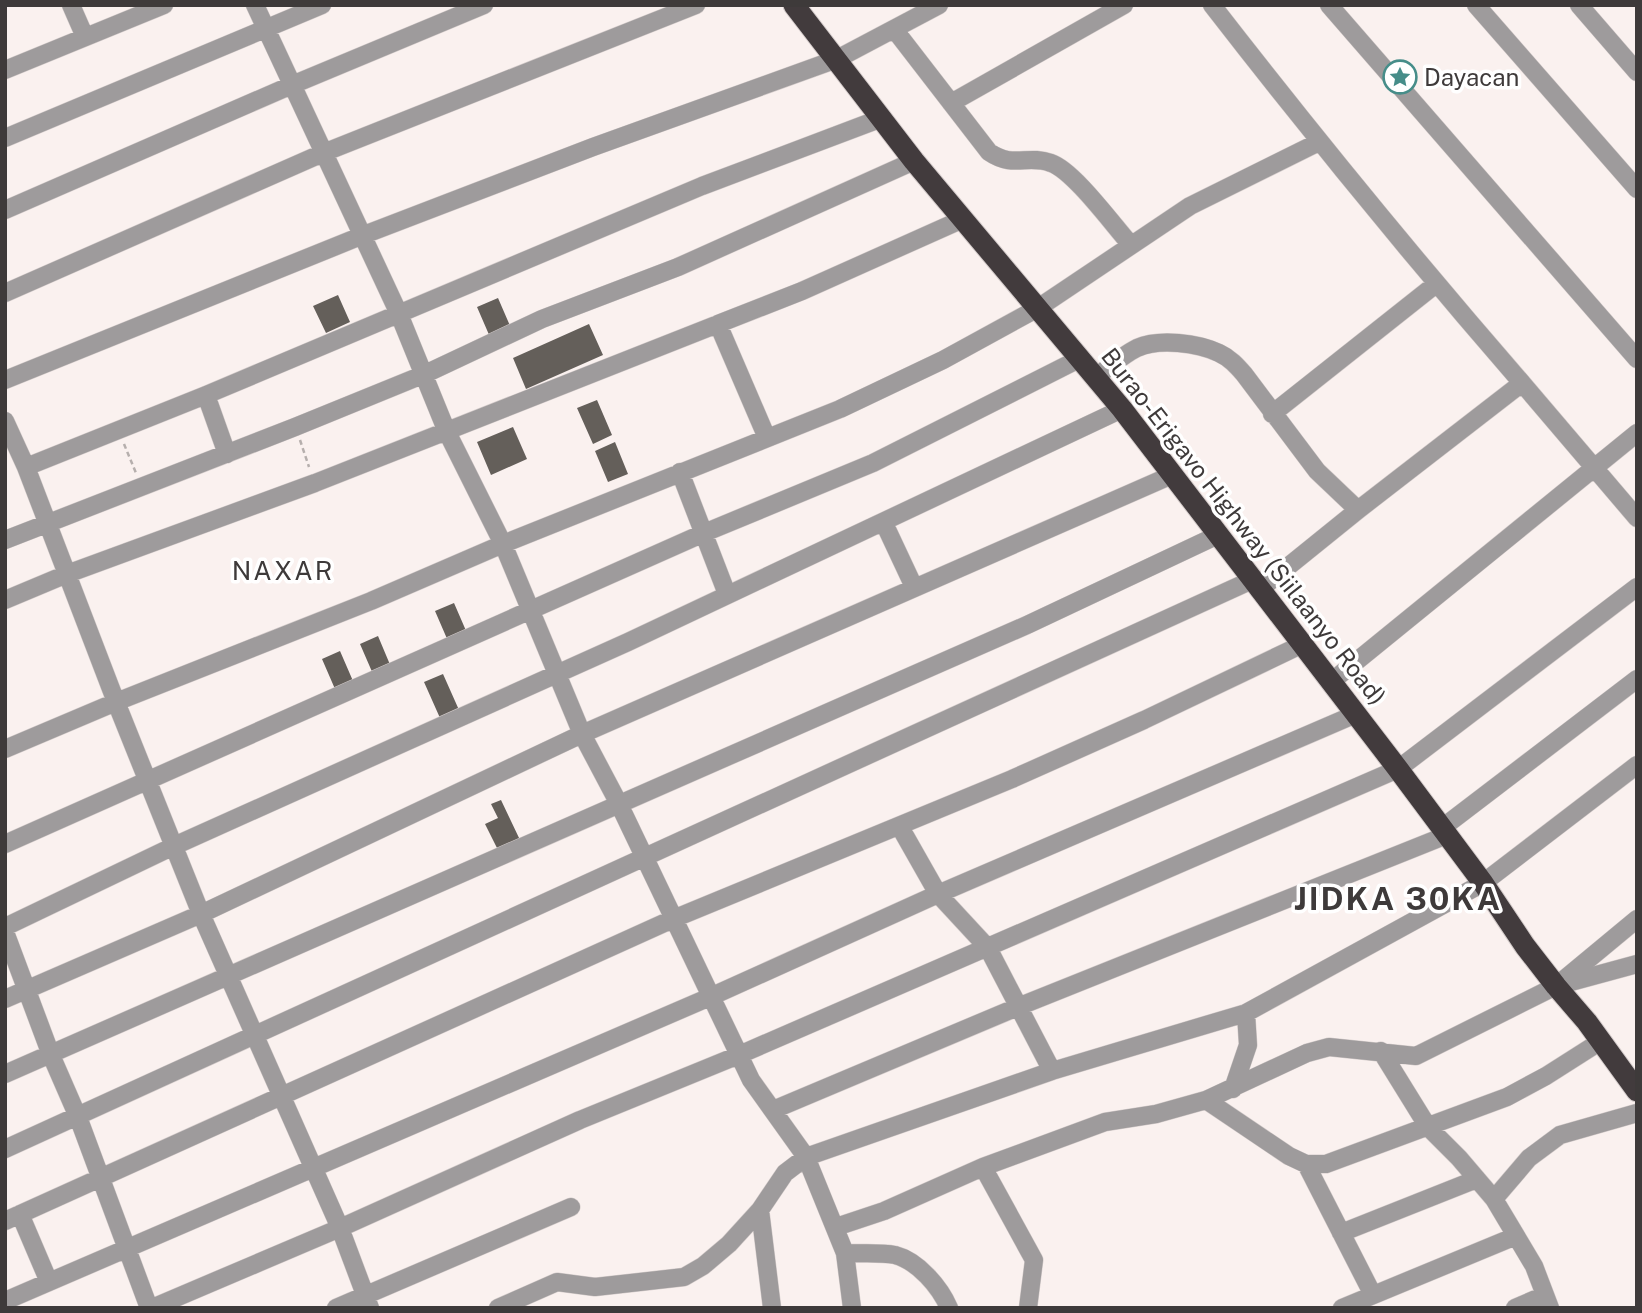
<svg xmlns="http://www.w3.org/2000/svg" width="1642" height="1313" viewBox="0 0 1642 1313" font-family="'Public Sans',sans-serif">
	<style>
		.building { fill: #645f5a }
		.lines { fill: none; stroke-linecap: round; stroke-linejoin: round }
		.minor-casing { stroke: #d4cccb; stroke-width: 19 }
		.highway-casing { stroke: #d4cccb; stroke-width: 23 }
		.path { stroke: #b6afad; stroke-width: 2.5; stroke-dasharray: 5 3.5; stroke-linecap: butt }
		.minor { stroke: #9e9b9c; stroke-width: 18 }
		.highway { stroke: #423b3d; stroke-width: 21 }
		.labels { text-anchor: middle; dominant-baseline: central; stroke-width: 7; stroke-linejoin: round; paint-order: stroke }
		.poi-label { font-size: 24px; fill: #3e3a3a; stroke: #fff; text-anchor: start }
		.street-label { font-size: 24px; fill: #3e3a3a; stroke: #fff }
		.neighbourhood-label { font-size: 26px; letter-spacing: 2px; fill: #3e3a3a; stroke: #fff }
		.district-label { font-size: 32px; font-weight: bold; letter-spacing: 2px; fill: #3e3a3a; stroke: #fff }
	</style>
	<rect width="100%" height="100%" fill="#faf1ef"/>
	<path class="building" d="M338 295 350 322 326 333 313 306Z
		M498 298 511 328 490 337 477 307Z
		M589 324 603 355 526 389 513 358Z
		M597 400 612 435 593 444 577 408Z
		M513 427 527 459 491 475 477 442Z
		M615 442 628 474 608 482 595 451Z
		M454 603 467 633 448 641 435 611Z
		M378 636 391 667 373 674 360 644Z
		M340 651 353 681 335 689 322 659Z
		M443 674 459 710 440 718 424 682Z
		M501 800 520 840 498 850 485 824 498 818 491 804Z"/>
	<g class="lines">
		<defs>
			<path id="minor" d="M71 5 85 37
				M255 5 399 314 447 432 503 544 582 734 619 804 751 1080 806 1157 845 1253 852 1308
				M1212 5C1312 134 1415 260 1522 383
				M1329 5 1637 359
				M1476 5 1637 189
				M1579 5 1637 72
				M894 29 989 152C1014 169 1027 154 1051 163 1074 171 1113 225 1131 245
				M5 70 164 5
				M951 103 1124 5
				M5 138 322 5
				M5 210 292 85 484 5
				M5 293 323 153 696 5
				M718 324 802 291 963 219
				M1096 377C1109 367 1123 355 1137 348 1159 338 1198 343 1219 353 1230 358 1237 366 1244 374L1317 471 1358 510
				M5 380 361 236 593 147 837 59 939 5
				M206 395 227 454
				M1272 414 1436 284
				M5 421 26 467 116 702 201 914 340 1228 370 1308
				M26 467 206 395 702 186 882 118
				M680 472 727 594
				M884 523 914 587
				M5 540 295 427 425 374 542 319 678 267 914 161
				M1259 590 1358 510 1522 383 1637 518
				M5 600 67 574 315 483 718 324 767 438
				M1331 682 1637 433
				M5 749 116 702 371 601 503 544 840 409 943 360 1038 308 1190 206 1319 142
				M900 827 938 894 988 948 1052 1071
				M1442 828 1637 679
				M5 844 704 533 873 463 1081 358
				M5 927 174 846 628 642 1122 409
				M5 932 51 1055 78 1117 149 1308
				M1561 982 1637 919
				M5 999 201 914 582 734 1172 475
				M1381 1051 1428 1127 1459 1158 1494 1199 1534 1266 1550 1308
				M5 1074 1027 625 1218 535
				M1233 1089 1248 1045 1246 1013
				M1206 1100 1289 1156 1306 1164H1326L1507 1097 1546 1076 1601 1041
				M773 1110 1020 1006 1447 835
				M5 1149 1252 580
				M1306 1164 1373 1295
				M983 1167 1034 1260 1028 1308
				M1494 1199 1529 1158 1560 1135 1637 1113
				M760 1210 772 1308
				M20 1214 49 1282
				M5 1221 673 919 1012 779 1144 720 1301 645
				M836 1227 884 1211 983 1167 1105 1122 1156 1114 1206 1100 1307 1053 1329 1047 1416 1056 1556 986 1637 964
				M1341 1233 1477 1179
				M845 1253C861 1254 880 1252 895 1255 918 1261 940 1287 949 1308
				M5 1301 710 997 938 894 1356 714
				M152 1308 340 1228 580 1120 739 1055 1398 769 1637 587
				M336 1308 571 1207
				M498 1308 557 1282 595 1287 684 1277 703 1266 729 1244 760 1210 785 1173 806 1157 1052 1071 1246 1013 1483 883 1637 765
				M1342 1308 1516 1236
				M1515 1308 1545 1295"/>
			<path id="highway" d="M794 5 914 161 1122 409 1398 769 1483 883 1525 946 1556 986 1587 1022 1637 1091"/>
		</defs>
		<use href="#minor" class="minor-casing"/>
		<use href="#highway" class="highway-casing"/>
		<path class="path" d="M300 440 309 467
			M124 444 136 473"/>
		<use href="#minor" class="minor"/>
		<use href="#highway" class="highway"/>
	</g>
	<defs>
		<symbol id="sight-ring" viewBox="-11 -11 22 22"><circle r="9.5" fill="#fff" stroke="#468d89" stroke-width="1.5"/><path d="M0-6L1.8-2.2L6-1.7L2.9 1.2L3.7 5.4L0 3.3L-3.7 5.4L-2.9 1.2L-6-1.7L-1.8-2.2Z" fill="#468d89"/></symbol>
	</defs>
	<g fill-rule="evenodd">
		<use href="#sight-ring" x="1381" y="58" width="38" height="38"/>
	</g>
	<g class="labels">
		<g class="poi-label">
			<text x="1424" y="77">Dayacan</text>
		</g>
		<g class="street-label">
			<text transform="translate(1244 526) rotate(52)">Burao-Erigavo Highway (Siilaanyo Road)</text>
		</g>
		<g class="neighbourhood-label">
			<text x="283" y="570">NAXAR</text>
		</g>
		<g class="district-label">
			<text x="1398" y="898">JIDKA 30KA</text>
		</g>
	</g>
	<rect width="1642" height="1313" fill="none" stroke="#3e3a3a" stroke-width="14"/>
</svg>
